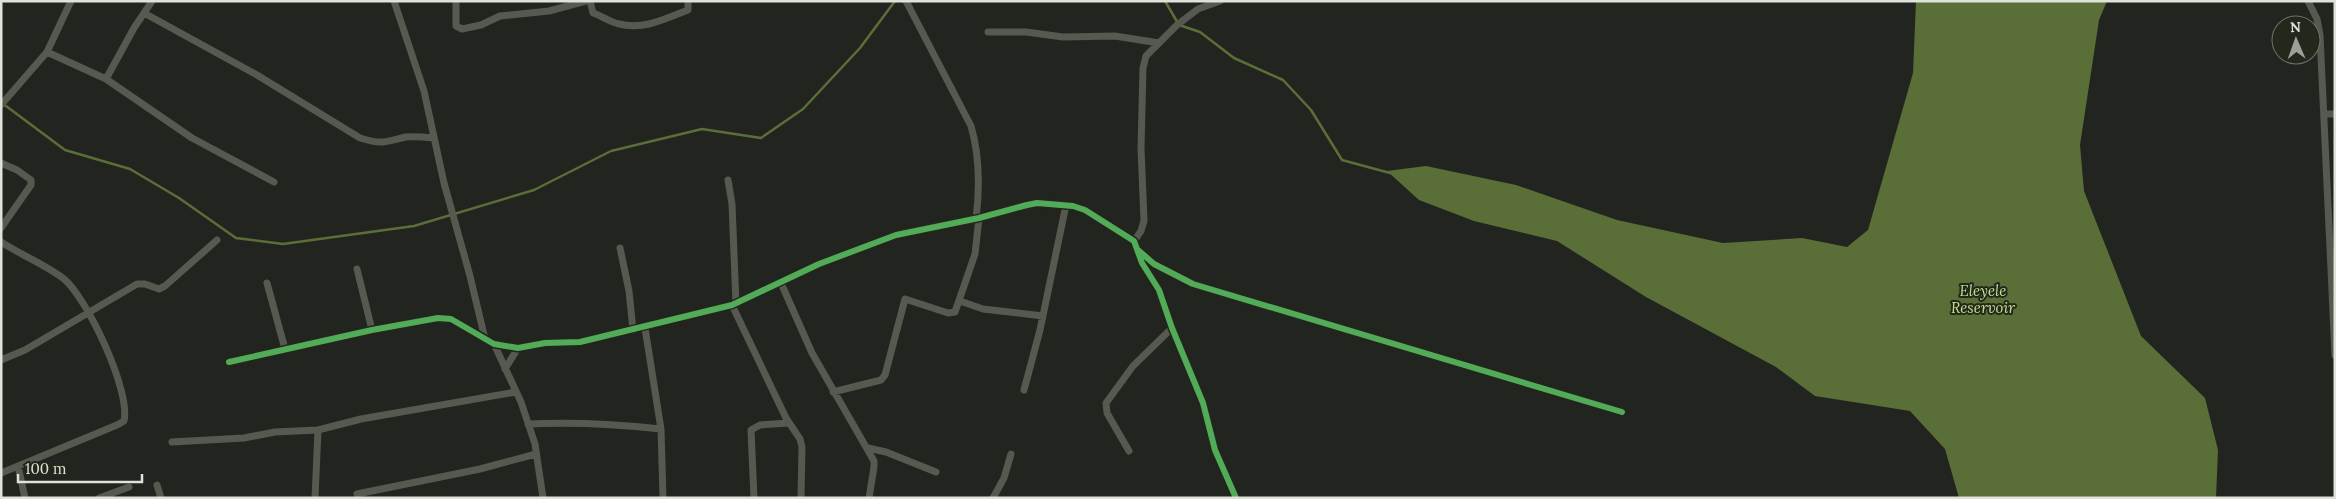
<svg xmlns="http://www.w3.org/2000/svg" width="2336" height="499" viewBox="0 0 2336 499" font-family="Lora,serif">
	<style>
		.water { fill: #5a6f38 }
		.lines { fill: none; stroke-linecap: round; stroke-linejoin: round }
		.stream { stroke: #5a6f38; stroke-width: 2.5 }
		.minor { stroke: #555950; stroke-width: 7 }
		.cycleway-casing { stroke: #23271c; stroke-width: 9 }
		.cycleway { stroke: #51ab58; stroke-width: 6 }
		.labels { text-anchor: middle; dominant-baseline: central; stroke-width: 4; stroke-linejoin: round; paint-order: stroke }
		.water-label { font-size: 15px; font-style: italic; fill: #bfe18b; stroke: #23271c }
	</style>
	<rect width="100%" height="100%" fill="#22241f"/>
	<path class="water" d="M1916 1H2107L2099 20 2080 145 2084 191 2141 336 2205 398 2218 450 2216 498H1959L1945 449 1910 411 1815 396 1776 367 1646 297 1557 241 1474 221 1419 200 1387 171 1426 166 1516 185 1617 220 1723 243 1802 238 1847 247 1868 230 1913 73Z"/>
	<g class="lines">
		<path class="stream" d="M1165 1 1179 25 1200 32 1234 58 1283 80 1311 110 1342 160 1390 173
			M2 103 65 150 130 169 179 198 236 238 283 244 414 226 534 190 611 151 702 129 761 138 803 109 860 48 895 1"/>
		<path class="minor" d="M394 1 424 91 444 183 470 276 485 339
			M456 1V26L462 29 481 25 500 16 549 11 586 1
			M590 1 593 13C602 16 610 22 619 24 644 30 665 19 688 10V1
			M906 1 971 126C980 157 980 187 976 219
			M2308 1 2317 19 2320 35 2335 355
			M144 13 257 75 360 138C383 145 384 142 406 137 415 136 425 137 434 138
			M988 32H1026L1063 37 1115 36 1159 43
			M47 52 106 79 192 138 274 182
			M106 79 134 28 152 1
			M1 105 47 52 71 1
			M2324 114H2335
			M1 163 17 170 31 180V185L1 228
			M728 180 732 204 736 304
			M1134 241 1141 231 1144 221 1141 148 1143 68 1146 56 1177 25 1198 9 1220 1
			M1 242C21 255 46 265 64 279 87 298 131 391 124 421L117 425 1 473
			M620 248 629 291 633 330
			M1139 250 1154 264 1193 284 1622 412
			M357 269 372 330
			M267 283 285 349
			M781 283 812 353 874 461V467L869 498
			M960 301 983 309 1043 316
			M732 305 786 418 800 439 802 447 801 498
			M645 328 661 429 663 498
			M494 344 521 402 535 444 543 498
			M1 360 25 350 137 284H145L159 289 165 286 217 240
			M229 362 372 330 438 318 451 319 494 344 518 348 545 343 580 342 732 305 819 264 896 235 979 218 1027 205 1037 203 1073 206 1085 210 1134 241 1142 263 1159 290 1172 328 1203 403 1215 450 1236 498
			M505 369 518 348
			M1024 390 1040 330 1066 205
			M833 392 881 380 885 375 905 299 948 313 955 312 975 254 979 218
			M528 424C573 422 616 424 661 429
			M172 442 244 438 275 432 318 430
			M868 448 886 452 936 472
			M1129 451 1107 413 1106 403 1133 366 1172 328
			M18 466 25 498
			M157 485 161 498
			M357 494 480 469 536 454
			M99 498 129 487
			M315 498 318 430 361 419 516 392
			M754 498 751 430 760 425 789 423
			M993 498 1004 478 1011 454"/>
		<defs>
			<path id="cycleway" d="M1138 250 1154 264 1193 284 1622 412
				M229 362 372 330 438 318 451 319 494 344 518 348 545 343 580 342 732 305 819 264 896 235 979 218 1027 205 1037 203 1073 206 1085 210 1134 241 1142 263 1159 290 1172 328 1203 403 1215 450 1236 498"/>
		</defs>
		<use href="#cycleway" class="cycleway-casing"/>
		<use href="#cycleway" class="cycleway"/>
	</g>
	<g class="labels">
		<g class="water-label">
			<text x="1983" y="290">Eleyele<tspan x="1983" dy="17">Reservoir</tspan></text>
		</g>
	</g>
	<rect width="2336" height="499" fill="none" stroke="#dfe2da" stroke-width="5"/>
	<g transform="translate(2296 40) rotate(358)"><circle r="24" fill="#23271c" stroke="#6e7268"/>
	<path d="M0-4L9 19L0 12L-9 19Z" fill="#9da099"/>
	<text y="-8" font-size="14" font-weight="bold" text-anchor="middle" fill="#dfe2da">N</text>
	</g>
	<path d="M18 474v8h124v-8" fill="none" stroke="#dfe2da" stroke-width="2.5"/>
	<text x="25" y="474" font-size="15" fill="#dfe2da" stroke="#23271c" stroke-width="4" paint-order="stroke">100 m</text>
</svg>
